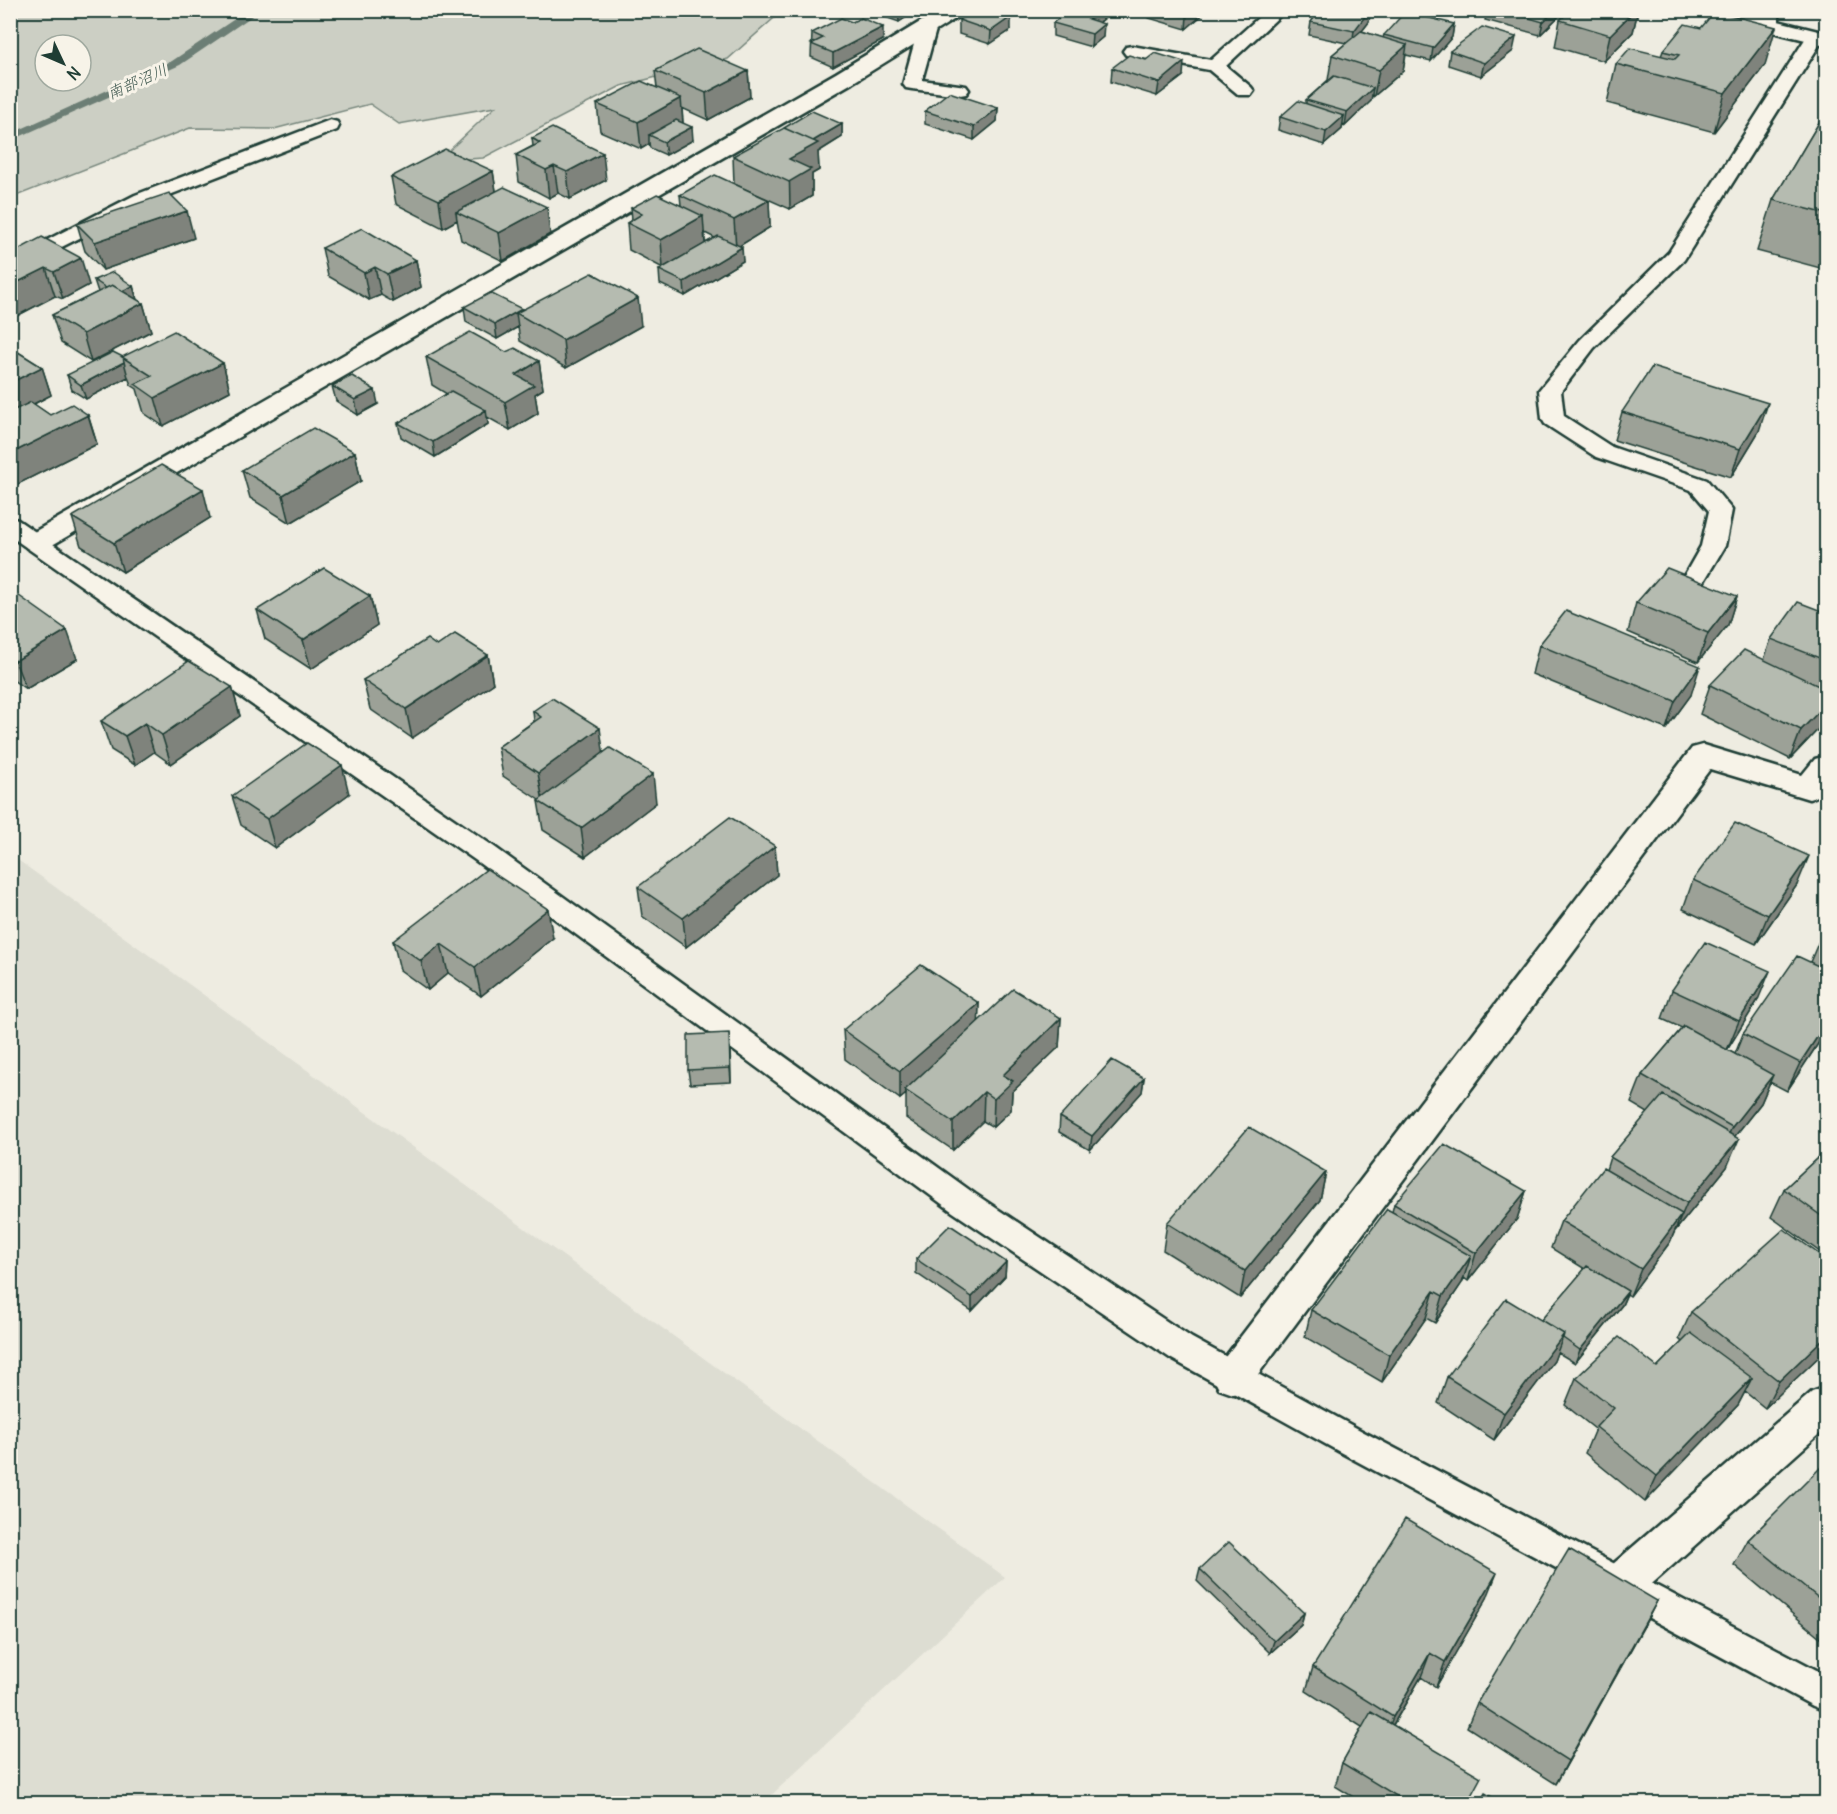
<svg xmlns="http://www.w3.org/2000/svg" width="1837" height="1814" viewBox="0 0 1837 1814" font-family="Delius,'Klee One',sans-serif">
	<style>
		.built { fill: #ddddd2 }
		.green { fill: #cccfc4; stroke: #76867c; stroke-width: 1.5; fill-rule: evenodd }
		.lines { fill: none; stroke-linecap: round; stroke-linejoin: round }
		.stream { fill: #6c7e74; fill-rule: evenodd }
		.service-casing { stroke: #1f3d34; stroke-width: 5 }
		.minor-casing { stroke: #1f3d34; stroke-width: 5 }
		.tertiary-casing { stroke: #1f3d34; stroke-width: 5 }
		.service { fill: #f7f3e8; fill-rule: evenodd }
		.minor { fill: #f7f3e8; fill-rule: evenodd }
		.tertiary { fill: #f7f3e8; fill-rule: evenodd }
		.wall { fill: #9ca197; stroke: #1f3d34; stroke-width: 1.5; fill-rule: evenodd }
		.shaded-wall { fill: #7f837b; stroke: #1f3d34; stroke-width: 1.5 }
		.building { fill: #b5bbb0; stroke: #1f3d34; stroke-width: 1.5 }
		.labels { text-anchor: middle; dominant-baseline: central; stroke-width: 6; stroke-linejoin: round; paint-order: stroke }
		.far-water-label { font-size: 16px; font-style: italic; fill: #3f584f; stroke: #f7f3e8 }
	</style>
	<rect width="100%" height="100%" fill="#eeece1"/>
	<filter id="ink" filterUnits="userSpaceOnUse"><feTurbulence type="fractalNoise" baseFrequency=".0167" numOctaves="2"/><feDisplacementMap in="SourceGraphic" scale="12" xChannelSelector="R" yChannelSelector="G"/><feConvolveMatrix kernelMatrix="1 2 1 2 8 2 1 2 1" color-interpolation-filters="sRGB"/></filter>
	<g filter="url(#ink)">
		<path class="built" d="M11 855 1005 1577 763 1803H11Z"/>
		<path class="green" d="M11 11H782L728 59 621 86 483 158 438 161 495 107 399 124 370 104 274 129 190 128 11 198ZM45 45H81V81H45Z"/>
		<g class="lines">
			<path class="stream" d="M248 10H261L180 65 10 141V134L172 61Z"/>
			<defs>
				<path id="service" d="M1267 10H1286L1226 66 1251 87 1254 91 1251 95H1239L1209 70 1132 56 1126 55 1123 51 1126 47 1132 46 1211 60Z
					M928 21 934 22 937 26 922 80 966 86 969 90 966 94 960 95 912 89 906 88 903 84 919 26 922 22Z
					M1816 31 1822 32 1825 36 1684 260 1594 348 1561 391 1564 416 1612 447 1707 480 1732 510 1725 546 1700 588 1692 590 1684 588 1680 583 1701 546 1709 511 1691 490 1596 457 1545 424 1542 419 1539 390 1580 340 1669 252 1807 36 1810 32Z
					M330 120 337 122 339 126 337 130 149 203 10 273V259L135 195Z
					M10 518 18 520 493 846 975 1194 1192 1338 1362 1431 1826 1675V1711L1813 1706 1338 1451 1170 1358 953 1212 475 860 10 536Z"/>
				<path id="minor" d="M940 10H966L963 14 852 83 47 548 37 551 27 548 23 542 27 536 836 73Z
					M1758 10H1779V26L1776 31 1768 32 1760 31 1757 26Z
					M1703 745 1802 775 1815 759 1826 756C1826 777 1833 792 1809 799L1710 769 1247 1389 1233 1394 1219 1389 1213 1377 1219 1365 1692 748Z
					M1826 1387V1428L1635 1599 1620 1605 1605 1599 1599 1585 1605 1571 1812 1392Z"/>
				<path id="tertiary" d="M1696 10H1734L1826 33V45L1699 14Z"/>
			</defs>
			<use href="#service" class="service-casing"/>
			<use href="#minor" class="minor-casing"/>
			<use href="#tertiary" class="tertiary-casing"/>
			<use href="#service" class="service"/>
			<use href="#minor" class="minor"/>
			<use href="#tertiary" class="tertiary"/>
		</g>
		<path class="wall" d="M865 10H917L899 22Z
			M1069 10H1107L1106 17 1099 23 1103 37 1091 47 1053 36V23Z
			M1149 10H1208L1186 29 1149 18Z
			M1320 10H1374L1370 14 1369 22 1362 31 1383 38 1384 35 1454 24 1452 37 1431 61 1406 55 1403 71 1374 96 1372 95 1371 101 1345 126 1343 125 1342 129 1324 145 1278 130 1280 117 1306 103V100L1328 80 1332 55 1346 43 1309 35 1311 22Z
			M1487 10H1560L1558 17 1540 35 1485 20Z
			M1571 10H1638L1633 32 1604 61 1555 47 1560 20Z
			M959 20 1011 30 990 44 959 34Z
			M812 33 883 40 833 67 811 57Z
			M1450 51H1513L1481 76 1448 65Z
			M1663 51 1765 65 1714 132 1607 103 1616 64 1661 56Z
			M1112 68 1183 76 1157 96 1111 82Z
			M655 71H748L750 97 708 120 682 108 683 123 693 140 666 155 650 148 649 144 641 149 600 131 597 104 657 88Z
			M998 108 997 121 974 140 925 124V111Z
			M1827 109V256L1820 268 1757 251 1773 200Z
			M842 124V137L818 152 819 170 812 174V196L790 209 734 184 733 156Z
			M532 138 606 180 570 199 558 193 549 198 519 182 516 155 533 146Z
			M493 171 496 191 550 234 503 261 461 240 457 220 443 228 396 204 391 177Z
			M680 195 769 200 770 227 739 246 743 261 685 296 660 284 659 270 663 268 629 250 627 223 632 220 631 208 681 205ZM705 233 715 238 705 243Z
			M77 224 194 238 103 270 85 251Z
			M10 247 89 285 63 299 55 296 11 319 10 318Z
			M322 248 416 260 421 287 393 302 381 295 369 300 328 276Z
			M94 280 133 286 137 300 143 303 151 331 91 362 61 343 52 315 98 292Z
			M464 307 522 309 641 326 566 368 520 341 518 327 497 339 466 322Z
			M10 347 42 367 51 395 34 404 50 415H88L97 444 16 485 10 481Z
			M506 352 539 361 543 389 535 394 538 413 510 430 487 417 488 424 435 457 401 437 398 423 447 394 432 385 426 357Z
			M123 357 223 363 230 391 163 426 144 413 137 389 131 385 128 377 86 399 72 390 67 375Z
			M332 386 378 404 358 415 336 401Z
			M1622 412 1759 431 1731 477 1614 440Z
			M355 452 361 481 290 523 250 498 242 470Z
			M72 517 210 518 123 572 81 546Z
			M10 595 77 659 26 689 10 678Z
			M370 596 377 625 311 669 265 639 257 610Z
			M1737 596 1728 625 1698 662 1628 632 1636 603Z
			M1827 613V716L1824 723 1790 759 1700 714 1710 685 1764 660 1771 639Z
			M1539 645 1691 695 1666 729 1532 674Z
			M437 646 488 655 493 684 412 738 370 709 363 680Z
			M232 687 240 716 171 764 154 752 135 765 111 750 101 721Z
			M533 711 604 752 656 803 585 857 543 830 538 801 539 800 503 776 498 747 534 721Z
			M349 794 275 848 241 825 232 796Z
			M775 846 777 875 686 947 642 916 638 887Z
			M1693 880 1797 885 1756 944 1683 909Z
			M1827 930V1030L1787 1091 1770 1082 1761 1103 1734 1137 1727 1167 1675 1231 1670 1242 1630 1296 1627 1294 1622 1305 1575 1363 1557 1352 1554 1361 1494 1440 1438 1403 1447 1377 1541 1320 1585 1269 1551 1248 1561 1221 1606 1170 1610 1157 1648 1113 1631 1103 1642 1075 1682 1028 1662 1019 1672 990 1758 1000 1727 1050 1735 1054 1743 1034 1810 962 1819 941Z
			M553 938 481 996 448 973 428 990 400 970 393 941Z
			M979 1003 978 1022 1061 1018 1059 1047 1012 1092 1011 1110 993 1127 983 1121 953 1150 906 1118V1094L900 1099 845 1059 843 1030Z
			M730 1048 731 1082 690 1084 688 1070Z
			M1144 1078 1142 1092 1090 1150 1059 1132 1060 1117Z
			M1827 1149V1257L1771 1217 1784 1189Z
			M1326 1172 1320 1200 1240 1298 1163 1250 1167 1223Z
			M1526 1191 1517 1219 1468 1281 1464 1278 1462 1283 1435 1323 1426 1318 1382 1382 1305 1337 1311 1310 1392 1212 1394 1204Z
			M916 1259 1006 1262 1005 1276 972 1311 916 1273Z
			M1827 1260V1349L1765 1408 1745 1392 1738 1405 1645 1502 1585 1453 1595 1429 1565 1405 1576 1378 1657 1367 1682 1342 1679 1339 1691 1312Z
			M1827 1462V1643L1734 1565 1748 1540Z
			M1200 1569 1304 1613 1301 1625 1270 1653 1197 1581Z
			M1487 1598 1436 1687 1421 1677 1393 1725 1469 1803H1363L1335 1786 1342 1763 1362 1727 1306 1691 1313 1667Z
			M1657 1601 1644 1626 1556 1784 1467 1727 1477 1703Z"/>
		<path class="shaded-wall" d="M898 10H917L899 22Z
			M1099 10H1107L1106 17 1087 32 1088 19Z
			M1193 10H1208L1186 29 1187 16Z
			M1368 10H1374L1370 14 1369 22 1352 44 1354 31Z
			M1555 10H1560L1558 17 1540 35 1543 22Z
			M1635 10H1638L1633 32 1604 61 1610 35Z
			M1011 17V30L990 44 991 31Z
			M1104 24 1103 37 1091 47 1092 34Z
			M1454 24 1452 37 1431 61 1433 48Z
			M883 27V40L833 67V53Z
			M1776 27 1765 65 1714 132 1725 93Z
			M1516 37 1513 51 1481 76 1484 63Z
			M1407 45 1403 71 1374 96 1379 70Z
			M1184 62 1183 76 1157 96 1159 83Z
			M748 71 750 97 708 120 706 93Z
			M1373 88 1371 101 1345 126 1347 112Z
			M681 98 683 124 649 135V144L641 149 638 122Z
			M998 108 997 121 974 140V127Z
			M1344 116 1342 129 1324 145 1326 132Z
			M842 124V137L818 152 819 170 812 174V196L790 209 789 159 813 141Z
			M692 127 693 140 666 155 664 142Z
			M603 153 606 180 570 199 567 172Z
			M554 166 558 193 549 198 546 170Z
			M493 171 497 198 456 212 457 220 443 228 439 200Z
			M769 200 770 227 736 248 734 220Z
			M547 207 550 234 503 261 499 233Z
			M187 211 194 238 103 270 95 242Z
			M703 216 705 244 663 268 661 240Z
			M742 247 743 261 685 296 684 282Z
			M1827 249V256L1820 268Z
			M81 258 89 285 63 299 54 272Z
			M416 260 421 287 393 302 387 274Z
			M375 267 381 295 369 300 364 273Z
			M46 268 55 296 11 319 10 286Z
			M133 286 137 300 115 294Z
			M638 298 641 326 566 368 563 340Z
			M143 303 151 331 91 362 83 334Z
			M522 309 516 313 518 327 497 339 495 324Z
			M539 361 543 389 535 394 538 413 510 430 505 402 516 375Z
			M124 362 128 377 86 399 81 385Z
			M223 363 230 391 163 426 155 398Z
			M42 367 51 395 10 416V383Z
			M375 390 378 404 358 415 355 400Z
			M1768 403 1759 431 1731 477 1740 449Z
			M486 410 488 424 435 457 433 442Z
			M88 415 97 444 16 485 10 470V454Z
			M355 452 361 481 290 523 283 495Z
			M203 489 210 518 123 572 114 543Z
			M370 596 377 625 311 669 303 640Z
			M1737 596 1728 625 1698 662 1708 633Z
			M67 630 77 659 26 689 15 661Z
			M488 655 493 684 412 738 406 709Z
			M1700 666 1691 695 1666 729 1675 701Z
			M232 687 240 716 171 764 162 735Z
			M1827 703V716L1824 723 1790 759 1801 730Z
			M145 723 154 752 135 765 125 736Z
			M600 728 604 757 543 802 538 773Z
			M342 765 349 794 275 848 267 819Z
			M653 774 656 803 585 857 581 828Z
			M775 846 777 875 686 947 683 918Z
			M1809 856 1797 885 1756 944 1768 915Z
			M548 909 553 938 481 996 475 967Z
			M441 944 448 973 428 990 421 961Z
			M1770 971 1758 1000 1727 1050 1739 1021Z
			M979 1003 978 1032 905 1090 906 1094 900 1099V1071Z
			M1061 1018 1059 1047 1012 1092 1011 1110 993 1127 994 1099 1003 1075Z
			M1827 1022V1030L1787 1091 1800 1063Z
			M729 1033 730 1048 731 1082 730 1068Z
			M1773 1075 1761 1103 1720 1155 1732 1127Z
			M1144 1078 1142 1092 1090 1150 1092 1136Z
			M984 1092 983 1121 953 1150V1122Z
			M1739 1139 1727 1167 1675 1231 1687 1203Z
			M1326 1172 1320 1200 1240 1298 1245 1271Z
			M1526 1191 1517 1219 1468 1281 1476 1253Z
			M1682 1214 1670 1242 1630 1296 1641 1269Z
			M1471 1256 1462 1283 1435 1323 1443 1296Z
			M1006 1262 1005 1276 972 1311V1297Z
			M1434 1291 1426 1318 1382 1382 1389 1355Z
			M1628 1291 1622 1305 1575 1363 1580 1350Z
			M1564 1334 1554 1361 1494 1440 1504 1413Z
			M1827 1335V1349L1765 1408 1779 1381Z
			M1752 1378 1738 1405 1645 1502 1657 1476Z
			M1497 1573 1487 1598 1436 1687 1445 1662Z
			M1657 1601 1644 1626 1556 1784 1568 1761Z
			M1304 1613 1301 1625 1270 1653 1274 1641Z
			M1430 1653 1421 1677 1384 1740 1393 1717Z"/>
		<path class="building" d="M974 10H992L1011 17 991 31 959 20Z
			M1069 10H1099L1088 19 1104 24 1092 34 1053 23Z
			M1169 10H1193L1187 16Z
			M1320 10H1370L1354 31 1311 22Z
			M1501 10H1555L1543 22Z
			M1571 10H1635L1610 35 1560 20Z
			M1715 11 1776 27 1725 93 1616 64 1630 48 1675 59 1679 55 1663 51 1685 24 1701 28Z
			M1405 12 1454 24 1433 48 1384 35Z
			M841 18 852 22 861 18 883 27 833 53 811 44 823 38 812 33Z
			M1482 27 1516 37 1484 63 1450 51Z
			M1361 31 1407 45 1379 70 1332 55Z
			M697 49 748 71 706 93 655 71Z
			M1155 53 1184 62 1159 83 1112 68 1129 55 1146 60Z
			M1334 76 1373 88 1347 112 1306 100Z
			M641 81 681 98 638 122 597 104Z
			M949 92 998 108 974 127 925 111Z
			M1298 101 1344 116 1326 132 1280 117Z
			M1827 109V214L1773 200Z
			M812 111 842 124 813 141 784 128Z
			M676 120 692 127 664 142 649 135Z
			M552 128 603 153 567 172 554 166 546 170 516 155 540 143 532 138Z
			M784 128 818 143 789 159 811 169 789 182 733 156Z
			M445 149 493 171 439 200 391 177Z
			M715 175 769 200 734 220 680 195Z
			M504 187 547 207 499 233 456 212Z
			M169 193 187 211 95 242 77 224Z
			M657 194 703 216 661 240 627 223 642 214 631 208Z
			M362 228 416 260 387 274 375 267 364 273 322 248Z
			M718 236 742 247 684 282 659 270Z
			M42 237 81 258 54 272 46 268 10 286V247H12L18 250Z
			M113 272 133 286 122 291 112 285 106 288 94 280Z
			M592 273 638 298 563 340 516 313Z
			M112 285 143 303 83 334 52 315Z
			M490 293 522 309 495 324 464 307Z
			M174 331 223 363 155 398 135 384 152 376 122 357Z
			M470 332 506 352 515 348 539 361 516 375 534 385 505 402 426 357Z
			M10 347 42 367 10 383Z
			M113 352 123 357 124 362 81 385 67 375Z
			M1652 367 1768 403 1740 449 1622 412Z
			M352 376 375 390 355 400 332 386Z
			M451 391 486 410 433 442 398 423Z
			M31 402 50 415 72 404 88 415 10 454V412Z
			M313 428 355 452 283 495 242 470Z
			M161 465 203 489 114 543 72 517Z
			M324 568 370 596 303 640 257 610Z
			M1667 568 1737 596 1708 633 1636 603Z
			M15 593 67 630 15 661 10 657V595Z
			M1798 602 1827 613V661L1771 639Z
			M1566 611 1700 666 1675 701 1539 645Z
			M455 634 488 655 406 709 363 680 427 639 437 646Z
			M1744 650 1827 690V703L1801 730 1710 685Z
			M189 661 232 687 162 735 145 723 125 736 101 721Z
			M552 698 600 728 538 773 498 747 541 717 533 711Z
			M307 743 342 765 267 819 232 796Z
			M610 748 653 774 581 828 538 801Z
			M730 817 775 846 683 918 638 887Z
			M1735 823 1809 856 1768 915 1693 880Z
			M487 869 548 909 475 967 441 944 421 961 393 941Z
			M1827 930V945L1819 941Z
			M1705 942 1770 971 1739 1021 1672 990Z
			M1797 956 1827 970V1022L1800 1063 1743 1034Z
			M921 965 979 1003 900 1071 843 1030Z
			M1013 989 1061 1018 1003 1075 1013 1081 994 1099 984 1092 953 1122 905 1090Z
			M1684 1026 1773 1075 1732 1127 1642 1075Z
			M729 1033 730 1068 688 1070V1035Z
			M1112 1060 1144 1078 1092 1136 1060 1117Z
			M1663 1095 1739 1139 1687 1203 1610 1157Z
			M1249 1127 1326 1172 1245 1271 1167 1223Z
			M1444 1144 1526 1191 1476 1253 1394 1204Z
			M1827 1149V1220L1784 1189Z
			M1603 1168 1682 1214 1641 1269 1561 1221Z
			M1387 1209 1471 1256 1443 1296 1434 1291 1389 1355 1311 1310Z
			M950 1225 1006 1262 972 1297 916 1259Z
			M1784 1229 1827 1260V1335L1779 1381 1691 1312Z
			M1587 1266 1628 1291 1580 1350 1563 1338 1564 1334 1541 1320Z
			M1506 1299 1564 1334 1504 1413 1447 1377Z
			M1691 1333 1752 1378 1657 1476 1596 1427 1614 1408 1576 1378 1619 1337 1657 1367Z
			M1827 1462V1605L1748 1540 1826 1462Z
			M1405 1519 1497 1573 1445 1662 1430 1653 1393 1717 1313 1667Z
			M1229 1542 1304 1613 1274 1641 1200 1569Z
			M1569 1549 1657 1601 1568 1761 1477 1703Z
			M1371 1712 1481 1777 1467 1803H1408L1342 1763Z
			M1485 1793 1502 1803H1479Z"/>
	</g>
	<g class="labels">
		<g class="far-water-label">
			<text transform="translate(137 81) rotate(-24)">南部沼川</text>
		</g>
	</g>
	<rect width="1837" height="1814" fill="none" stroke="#f7f3e8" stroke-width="36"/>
	<rect x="18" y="18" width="1801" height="1778" fill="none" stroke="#1f3d34" stroke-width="2" filter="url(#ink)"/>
	<g transform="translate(63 63) rotate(134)"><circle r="28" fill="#f7f3e8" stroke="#a1aaa0" stroke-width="1.5"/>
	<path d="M0-4.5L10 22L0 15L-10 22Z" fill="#1f3d34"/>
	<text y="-9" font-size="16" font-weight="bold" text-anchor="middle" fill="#1f3d34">N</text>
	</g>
</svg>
